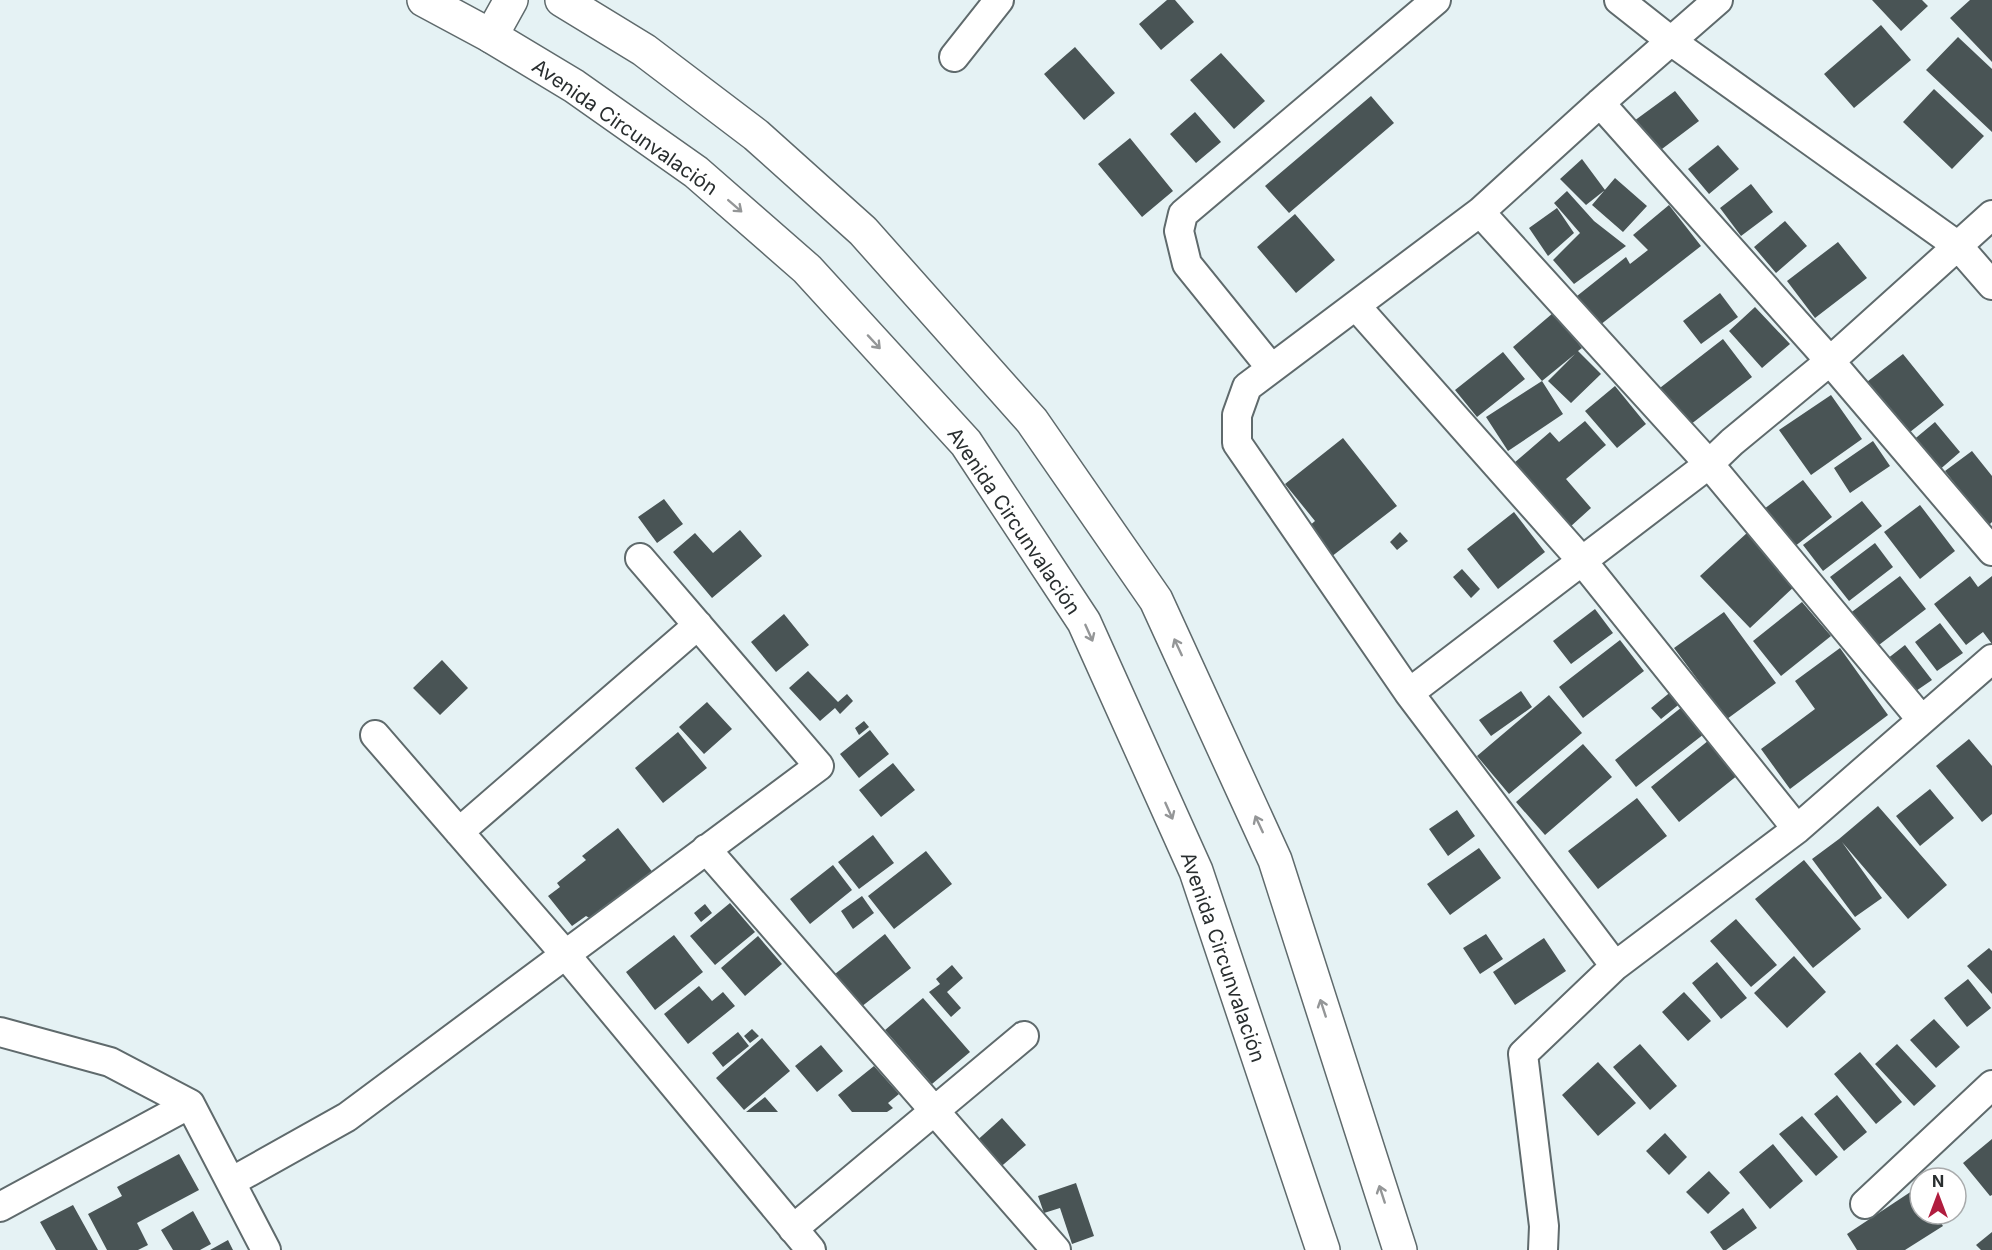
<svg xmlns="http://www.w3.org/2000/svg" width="1992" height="1250" viewBox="0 0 1992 1250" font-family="Inter,sans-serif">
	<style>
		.building { fill: #495455 }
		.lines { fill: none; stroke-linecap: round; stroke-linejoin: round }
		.street-casing { stroke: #5f6a6c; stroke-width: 32 }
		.secondary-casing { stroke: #5f6a6c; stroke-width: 36 }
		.highway-casing { stroke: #5f6a6c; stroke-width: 36 }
		.street { stroke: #fff; stroke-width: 28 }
		.secondary { stroke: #fff; stroke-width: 33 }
		.highway { stroke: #fff; stroke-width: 33 }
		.oneway { stroke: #949697 }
		.labels { text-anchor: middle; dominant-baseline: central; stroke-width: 6; stroke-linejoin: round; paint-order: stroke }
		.street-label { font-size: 20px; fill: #292e2f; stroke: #fff }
	</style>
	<rect width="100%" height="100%" fill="#e5f2f4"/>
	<path class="building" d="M1167 0H1175L1194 22 1161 50 1139 24Z
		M1872 0H1922L1928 6 1901 31Z
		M1970 0H1992V62L1950 18Z
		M1881 25 1911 60 1854 108 1824 74Z
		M1958 37 1992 69V132L1926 70Z
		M1075 47 1115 93 1084 120 1044 74Z
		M1221 53 1265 101 1234 129 1190 80Z
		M1934 89 1984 136 1952 169 1903 122Z
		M1675 91 1699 121 1658 152 1634 121Z
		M1371 96 1394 123 1289 213 1265 186Z
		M1195 112 1221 142 1196 163 1170 134Z
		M1130 138 1173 191 1142 217 1098 164Z
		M1718 145 1739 169 1709 194 1688 169Z
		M1582 159 1605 190 1586 205 1560 179Z
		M1615 178 1647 206 1623 232 1592 205Z
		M1751 184 1773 212 1741 236 1720 208Z
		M1567 191 1594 221 1626 246 1574 284 1553 260 1580 233 1554 203Z
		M1669 205 1701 246 1600 325 1577 296 1626 257 1630 264 1648 250 1633 235Z
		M1557 208 1574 233 1548 256 1529 228Z
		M1295 214 1335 260 1296 293 1257 247Z
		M1785 221 1807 246 1776 273 1754 247Z
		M1838 242 1867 278 1815 318 1787 281Z
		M1720 293 1738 317 1701 344 1683 321Z
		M1755 307 1790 344 1762 368 1729 331Z
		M1553 313 1582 348 1578 351 1601 374 1571 403 1548 381 1575 354 1542 381 1513 347Z
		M1723 339 1752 377 1686 428 1656 391Z
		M1503 352 1525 379 1477 417 1455 390Z
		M1903 354 1944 405 1905 436 1863 385Z
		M1542 381 1563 414 1508 451 1486 417Z
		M1615 386 1646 424 1617 448 1585 411Z
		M1831 395 1862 439 1811 475 1779 430Z
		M1585 421 1606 445 1566 479 1591 508 1570 527 1514 463 1550 432 1559 442Z
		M1935 422 1960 452 1937 472 1911 442Z
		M1343 438 1397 506 1331 557 1308 527 1315 521 1285 484Z
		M1873 441 1890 466 1850 493 1834 468Z
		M1972 451 1992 476V522L1988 526 1945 471Z
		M1803 480 1832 517 1794 547 1764 509Z
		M664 499 683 524 657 543 638 517Z
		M1862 501 1882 526 1823 571 1803 545Z
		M1920 505 1955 551 1920 579 1884 532Z
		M1514 512 1545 552 1498 589 1467 549Z
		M740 530 762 556 712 598 673 552 695 533 713 553Z
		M1400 532 1408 541 1397 550 1390 542Z
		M1748 532 1797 584 1750 628 1700 576Z
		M1875 543 1893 567 1849 601 1830 577Z
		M1462 569 1480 589 1471 598 1453 577Z
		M1900 576 1926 609 1875 648 1849 614Z
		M1970 576 1978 587 1992 576V644L1983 632 1966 645 1934 604Z
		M1802 602 1831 636 1781 676 1753 641Z
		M1595 609 1613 633 1571 664 1553 641Z
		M1724 612 1776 683 1727 719 1674 648Z
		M784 614 809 645 776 672 751 642Z
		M1940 623 1963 653 1937 671 1915 642Z
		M1620 640 1644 671 1583 718 1559 687Z
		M1905 645 1932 680 1913 693 1887 659Z
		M1840 648 1888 715 1790 789 1761 749 1815 709 1795 681Z
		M442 660 468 688 440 715 413 688Z
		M808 671 838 702 847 694 853 701 840 714 835 708 820 721 789 688Z
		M1673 690 1682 702 1661 719 1651 708Z
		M1521 691 1532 707 1491 736 1479 720Z
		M1549 695 1582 733 1509 794 1477 756Z
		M707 702 732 729 704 754 679 727Z
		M1682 707 1704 734 1636 787 1615 760Z
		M864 721 869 727 859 735 855 728Z
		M870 730 889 754 859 778 840 754Z
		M678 732 707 768 663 803 635 768Z
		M1714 736 1743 771 1679 822 1651 787Z
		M1969 739 1992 766V814L1982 822 1936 766Z
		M1583 744 1612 777 1545 835 1516 802Z
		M893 763 915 790 881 817 859 790Z
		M1930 789 1954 818 1920 846 1896 816Z
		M1637 798 1667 836 1598 889 1568 851Z
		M1878 806 1947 885 1908 919 1842 842 1882 898 1855 917 1812 859 1839 839Z
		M1457 810 1475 836 1448 856 1429 829Z
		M618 828 654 874 622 899 619 896 591 919 586 916 572 926 548 896 560 887 557 883 586 860 582 856Z
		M873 835 894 863 859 889 838 862Z
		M1479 848 1501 878 1450 915 1427 884Z
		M926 851 952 884 894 929 868 896Z
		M1804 860 1861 929 1813 968 1755 899Z
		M833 865 852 890 810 924 790 899Z
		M862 896 874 913 853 929 841 911Z
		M730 903 755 932 715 965 690 936Z
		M705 904 712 913 701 922 694 913Z
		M1736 919 1777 965 1751 987 1710 941Z
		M885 934 911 968 861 1007 835 974Z
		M1486 934 1503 959 1480 974 1463 948Z
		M674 935 703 972 655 1010 626 972Z
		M758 936 782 964 745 996 721 968Z
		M1544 938 1566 971 1515 1005 1493 972Z
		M1989 948 1992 951V994L1967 966Z
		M1794 956 1826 992 1787 1028 1754 993Z
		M1717 962 1747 998 1721 1019 1692 983Z
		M952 965 963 978 947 992 961 1008 951 1017 929 992 940 984 936 979Z
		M1968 979 1991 1008 1967 1027 1944 998Z
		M699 986 712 1001 723 992 735 1006 688 1044 664 1014Z
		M1684 992 1711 1021 1688 1041 1662 1012Z
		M923 998 970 1052 932 1084 885 1030Z
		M1934 1019 1960 1047 1936 1068 1910 1040Z
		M752 1029 759 1036 750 1043 744 1036Z
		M738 1032 749 1046 723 1067 712 1053Z
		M762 1038 790 1071 744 1110 716 1078Z
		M1640 1044 1677 1086 1650 1110 1613 1067Z
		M1897 1044 1936 1086 1914 1106 1875 1064Z
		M821 1045 843 1071 817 1092 795 1066Z
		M1860 1052 1902 1102 1876 1124 1834 1074Z
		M1598 1062 1636 1103 1598 1136 1562 1095Z
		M874 1066 899 1094 888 1103 893 1108 887 1112H852L838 1095Z
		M1837 1095 1867 1132 1844 1151 1814 1114Z
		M765 1097 778 1112H746Z
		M1802 1116 1838 1157 1816 1176 1779 1134Z
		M1002 1118 1026 1145 997 1170 973 1144Z
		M1665 1133 1687 1157 1669 1175 1646 1151Z
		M1992 1139V1195L1990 1196 1963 1163Z
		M1773 1144 1803 1181 1770 1209 1739 1172Z
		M179 1154 199 1190 137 1223 148 1245 138 1250H107L88 1214 122 1196 117 1187Z
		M1709 1171 1730 1193 1708 1214 1686 1192Z
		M1076 1183 1094 1236 1072 1244 1060 1208 1044 1213 1038 1196Z
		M1918 1187 1920 1191V1214H1935L1943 1226 1905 1250H1857L1847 1234Z
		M73 1205 98 1250H56L40 1222Z
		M1743 1208 1757 1228 1726 1250H1723L1710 1232Z
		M193 1211 211 1244 200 1250H173L161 1230Z
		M1992 1232V1250H1981L1976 1245Z
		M228 1240 233 1250H210Z"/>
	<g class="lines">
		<defs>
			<path id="street" d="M1619 0 1671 41 1958 246 1992 285
				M954 57 999 0
				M1600 103 1830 361 1992 551
				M1480 212 1709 464 1921 719
				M1356 306 1583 562 1797 829
				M1271 368 1187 264 1179 231 1183 214 1436 0
				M1409 693 1709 464 1732 442 1830 361 1992 215
				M375 735 565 954 811 1250
				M459 832 698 625
				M706 849 1056 1250
				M1615 966 1409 693 1237 443V415L1247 387 1480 212 1600 103 1718 0
				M0 1032 110 1062 190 1104
				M231 1182 347 1117 819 766 640 558
				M1865 1204 1992 1085
				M0 1207 190 1104 266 1250
				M793 1229 1024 1036
				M1543 1250 1544 1226 1523 1054 1615 966 1797 829 1992 659"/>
			<path id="secondary" d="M491 36 511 0"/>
			<path id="highway" d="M424 0 491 36 574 86 696 172 807 269 966 443 1084 622 1196 871 1323 1250
				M562 0 644 50 756 135 863 231 1032 421 1156 600 1275 860 1400 1250"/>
		</defs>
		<use href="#street" class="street-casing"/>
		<use href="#secondary" class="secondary-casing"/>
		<use href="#highway" class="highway-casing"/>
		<use href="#street" class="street"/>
		<use href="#secondary" class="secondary"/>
		<use href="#highway" class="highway"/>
	</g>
	<defs><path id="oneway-shaft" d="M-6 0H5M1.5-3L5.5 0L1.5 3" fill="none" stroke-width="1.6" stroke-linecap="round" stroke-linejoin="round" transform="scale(1.5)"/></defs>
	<g class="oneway">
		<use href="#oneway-shaft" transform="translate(735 206) rotate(41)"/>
		<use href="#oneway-shaft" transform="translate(874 342) rotate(47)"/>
		<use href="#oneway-shaft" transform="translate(1089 633) rotate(66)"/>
		<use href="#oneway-shaft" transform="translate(1178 647) rotate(-115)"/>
		<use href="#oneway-shaft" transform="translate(1169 811) rotate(66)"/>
		<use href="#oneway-shaft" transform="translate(1259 824) rotate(-115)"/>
		<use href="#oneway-shaft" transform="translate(1323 1008) rotate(-108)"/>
		<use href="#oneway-shaft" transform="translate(1382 1194) rotate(-108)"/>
	</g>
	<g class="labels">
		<g class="street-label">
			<text transform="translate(625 127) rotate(35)">Avenida Circunvalación</text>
			<text transform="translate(1014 521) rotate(56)">Avenida Circunvalación</text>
			<text transform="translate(1223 957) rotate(71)">Avenida Circunvalación</text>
		</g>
	</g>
	<g transform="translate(1938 1196)"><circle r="28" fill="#ffffff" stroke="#a9abac" stroke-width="1.5"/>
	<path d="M0-4.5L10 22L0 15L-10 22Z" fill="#b01c3e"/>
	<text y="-9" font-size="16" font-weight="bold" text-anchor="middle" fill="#292e2f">N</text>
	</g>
</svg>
